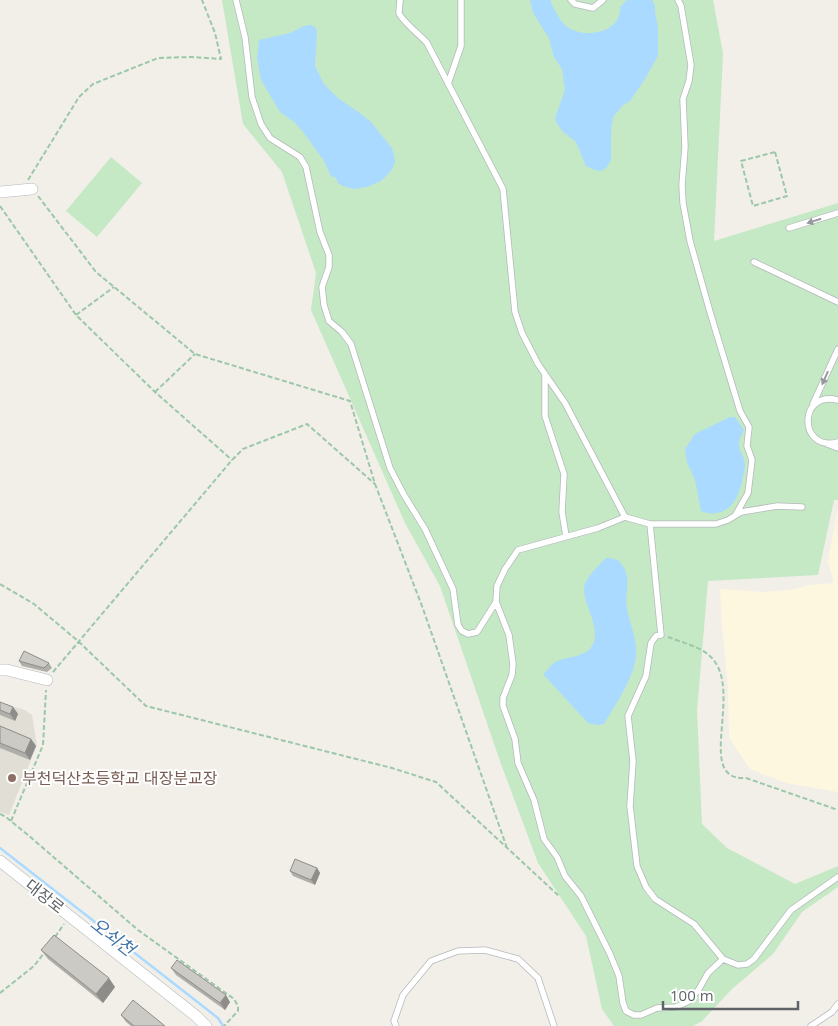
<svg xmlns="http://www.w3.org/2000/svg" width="838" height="1026" viewBox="0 0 838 1026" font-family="'Open Sans','Noto Sans KR',sans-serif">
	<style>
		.commercial { fill: #fef7e0 }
		.education { fill: #e1ded6 }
		.green { fill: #c5e8c5 }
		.water { fill: #aadaff }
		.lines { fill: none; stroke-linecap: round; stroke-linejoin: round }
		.stream { stroke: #aadaff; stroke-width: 2.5 }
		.service-casing { stroke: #b5b8bc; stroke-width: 7 }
		.minor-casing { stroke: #b5b8bc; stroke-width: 12 }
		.path { stroke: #9cc7a9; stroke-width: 2; stroke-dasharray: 5 2.5; stroke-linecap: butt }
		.service { stroke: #fff; stroke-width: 5.5 }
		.minor { stroke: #fff; stroke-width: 11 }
		.wall { fill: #afaea9 }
		.shaded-wall { fill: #8f8d8a }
		.building { fill: #cccac5; stroke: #8f8d8a }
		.oneway { fill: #979a9d }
		.education-dot { fill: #8d6e63; stroke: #fff; stroke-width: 2 }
		.labels { text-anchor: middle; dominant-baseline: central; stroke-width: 4; stroke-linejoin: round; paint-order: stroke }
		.education-label { font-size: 16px; fill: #785e54; stroke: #fff; text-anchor: start }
		.street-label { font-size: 16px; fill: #5f6368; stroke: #fff }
		.water-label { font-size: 18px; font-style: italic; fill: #4174aa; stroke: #fff }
	</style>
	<rect width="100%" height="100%" fill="#f1efe8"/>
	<path class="commercial" d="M838 507V792L786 783 750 769 729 738 728 687 722 626 720 589 764 592 796 589 809 585 834 583 828 561Z"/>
	<path class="education" d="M0 703 25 710 32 715 37 745 9 815 0 812Z"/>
	<path class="green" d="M222 0H713L723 53 714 241 838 203V500H834L818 575 708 581 697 711 702 824 727 848 795 884 838 866V887L802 912 773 954 732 989 702 1021 693 1026H614L602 1009 586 936 538 863 501 764 440 586 405 523 311 310 316 273 282 172 243 124Z
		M111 157 142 183 97 237 66 211Z"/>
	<path class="water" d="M530 0H550C554 9 559 20 566 26 583 40 622 33 620 7L627 0H652L655 5V12L658 28V56L645 79 630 101 623 105 613 117 611 132V160L606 168 601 171 595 170 586 166 576 142 563 132 557 124 555 118 565 90 562 69 554 57 549 38 533 13Z
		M311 25 315 27 317 31 315 66 324 84 339 99 357 111 371 122 391 147 394 154 395 162 391 171 381 181 367 187 354 189 343 186 338 183 336 178 331 176 324 161 304 133 294 122 280 112 261 80 257 58 259 40 290 33 304 26Z
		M730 417H735L744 430C732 453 745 448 745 467 743 475 742 484 739 491 734 509 718 518 701 511L695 480 687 462 685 449 695 434Z
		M606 558C615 558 620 560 624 568 630 578 626 592 626 602 628 623 640 641 635 662 630 684 615 705 604 724L597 725 588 723 543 674C547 671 550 666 554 663 565 656 585 658 592 646 602 628 584 607 584 589 585 578 599 565 606 558Z"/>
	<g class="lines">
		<path class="stream" d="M0 848 218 1018 223 1026"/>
		<defs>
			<path id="service" d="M236 0 245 37 252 97 261 124 270 138 300 157 306 167 320 232 329 255V267L322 287 324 305 329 321 342 332 351 344 390 468 404 495 425 529 453 589 458 625 462 631 468 634 477 632 496 602
				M400 0C400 4 399 9 399 13 401 20 421 36 427 43L503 189 515 312 522 333 538 364 565 403 625 517 650 524H716L728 520 741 512 777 506 802 507
				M571 0 575 4 593 8 603 0
				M678 0 681 6 691 65 689 81 683 99 685 147 682 185 683 203 690 241 710 312 740 411 749 427 747 446 752 460 748 493 736 514
				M448 84 461 46V0
				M789 228 838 213
				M754 262 838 302
				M545 374V416L564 474 562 512 566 536
				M838 400C797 390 799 453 838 442
				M813 404 838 349
				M827 444 838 448
				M625 517 598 528 518 550 505 569 497 586 496 602 509 635 513 664 512 675 503 698V706L515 739 518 763 534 800 544 839 557 857 565 876 581 896 610 954 619 976 623 1003 626 1011 634 1015H641L657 1008 676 1007 689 1001 699 989 708 973 723 959
				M650 524 661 635 656 636 651 643 646 676 628 716 633 761 630 806 637 866 646 887 655 899 694 924 723 959 738 965 747 964 754 959 791 910 838 877
				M396 1026 394 1021 403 995 431 961 458 951 485 950 518 959 538 978 554 1026
				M811 1026 832 1012 838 1004"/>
			<path id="minor" d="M0 192 32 189
				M0 670H7L47 680
				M0 861 196 1016 206 1026"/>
		</defs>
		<use href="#service" class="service-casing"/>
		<use href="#minor" class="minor-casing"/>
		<path class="path" d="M775 152 787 196 753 206 741 161Z
			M28 180 79 97 93 84 158 58 191 57 221 59 215 33 202 0
			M38 196 96 272 195 354 350 401 375 484 422 606 507 848
			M0 206 76 315 155 392 232 460
			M76 315 114 287
			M155 392 195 354
			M0 584 34 604 78 641 146 706 392 768 436 782 559 896
			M668 637C684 643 706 648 715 662 736 691 709 756 728 773 733 778 739 778 746 778L838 810
			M53 672 232 460 243 449 307 424 375 484
			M0 814 6 817 28 835 138 930 234 999 238 1006V1011L224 1026
			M11 821 43 745 46 690
			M55 937 64 924
			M0 993 34 966 44 953"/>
		<use href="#service" class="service"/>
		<use href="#minor" class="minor"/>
	</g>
	<path class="wall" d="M19 661 49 663 52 668 47 672 22 666Z
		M0 702 13 707 18 714 15 721 0 715Z
		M0 726 31 739 36 746 30 760 0 748Z
		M317 868 320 873 315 885 293 876 290 871Z
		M41 950 115 987 103 1003 48 959Z
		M171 968 230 1002 225 1010 176 975Z
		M121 1015 165 1026H131L126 1022Z"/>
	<path class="shaded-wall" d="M13 707 18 714 15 721 10 714Z
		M31 739 36 746 30 760 25 753Z
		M317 868 320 873 315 885 311 880Z
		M109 978 115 987 103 1003 96 994Z
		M226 995 230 1002 225 1010 220 1003Z"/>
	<path class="building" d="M24 651 49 663 44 668 19 661Z
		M0 702 13 707 10 714 0 710Z
		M0 726 31 739 25 753 0 743Z
		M295 859 317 868 311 880 290 871Z
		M54 935 109 978 96 994 41 950Z
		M177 960 226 995 220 1003 171 968Z
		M133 1000 165 1026H134L121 1015Z"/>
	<defs><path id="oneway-solid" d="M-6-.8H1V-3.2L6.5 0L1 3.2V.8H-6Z" transform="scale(1.25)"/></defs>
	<g class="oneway">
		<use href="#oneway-solid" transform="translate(814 221) rotate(163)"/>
		<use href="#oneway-solid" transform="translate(825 378) rotate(114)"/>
	</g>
	<circle class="education-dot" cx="12" cy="778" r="5"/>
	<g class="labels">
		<g class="education-label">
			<text x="22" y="778">부천덕산초등학교 대장분교장</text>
		</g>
		<g class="street-label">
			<text transform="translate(45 896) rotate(38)">대장로</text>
		</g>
		<g class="water-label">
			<text transform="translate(113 936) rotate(38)">오쇠천</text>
		</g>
	</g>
	<path d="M663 1001v8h135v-8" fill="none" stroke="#5f6368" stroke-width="2.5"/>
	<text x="670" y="1001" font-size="15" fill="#5f6368" stroke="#ffffff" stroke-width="4" paint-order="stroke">100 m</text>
</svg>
